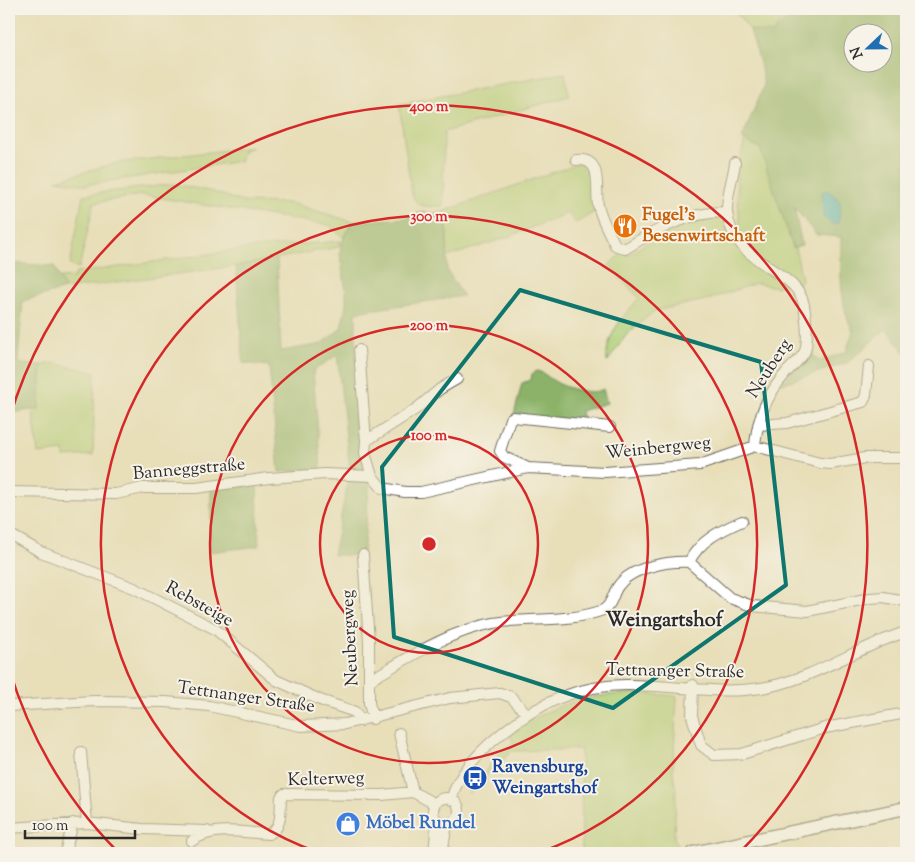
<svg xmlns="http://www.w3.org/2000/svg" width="915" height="862" viewBox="0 0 915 862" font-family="'Sorts Mill Goudy',serif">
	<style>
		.green { fill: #afcf77; stroke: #6d7d51 }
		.forest { fill: #8bb268; stroke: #5b6e4a; fill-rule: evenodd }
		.water { fill: #39aab6; stroke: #326a70 }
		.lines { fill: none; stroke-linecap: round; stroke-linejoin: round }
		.minor-casing { stroke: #6d6a5d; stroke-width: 12 }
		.major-casing { stroke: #6d6a5d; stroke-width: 15 }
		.minor { stroke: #fff; stroke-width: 10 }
		.major { stroke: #fff; stroke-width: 12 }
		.marked { fill: none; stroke: #0f766e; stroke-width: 4; stroke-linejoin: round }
		.ring { fill: none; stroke: #d62828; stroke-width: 2.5 }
		.labels { text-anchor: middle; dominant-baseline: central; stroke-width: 4; stroke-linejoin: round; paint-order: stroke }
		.food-label { font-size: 18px; font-weight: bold; fill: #c56008; stroke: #f7f3e8; text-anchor: start }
		.street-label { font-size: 18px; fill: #2b2b2b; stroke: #f7f3e8 }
		.transit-label { font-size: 18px; font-weight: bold; fill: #164399; stroke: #f7f3e8; text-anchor: start }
		.shop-label { font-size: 18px; font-weight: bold; fill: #366cbe; stroke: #f7f3e8; text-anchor: start }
		.quarter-label { font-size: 20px; font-weight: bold; fill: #2b2b2b; stroke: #f7f3e8 }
		.centre { fill: #d62828; stroke: #f7f3e8; stroke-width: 2.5 }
		.ring-label { font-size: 15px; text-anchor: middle; font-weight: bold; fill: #d62828; stroke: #f7f3e8; stroke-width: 4; stroke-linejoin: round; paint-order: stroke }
	</style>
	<rect width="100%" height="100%" fill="#f7f3e8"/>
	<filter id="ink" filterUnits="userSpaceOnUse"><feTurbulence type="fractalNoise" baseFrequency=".02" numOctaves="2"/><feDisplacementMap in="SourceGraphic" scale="10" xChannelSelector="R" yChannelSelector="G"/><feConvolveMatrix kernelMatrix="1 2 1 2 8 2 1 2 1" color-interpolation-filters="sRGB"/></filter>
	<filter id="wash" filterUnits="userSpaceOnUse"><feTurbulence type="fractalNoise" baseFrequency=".0096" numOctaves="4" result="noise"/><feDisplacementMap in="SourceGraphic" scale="20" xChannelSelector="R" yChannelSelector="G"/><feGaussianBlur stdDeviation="1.12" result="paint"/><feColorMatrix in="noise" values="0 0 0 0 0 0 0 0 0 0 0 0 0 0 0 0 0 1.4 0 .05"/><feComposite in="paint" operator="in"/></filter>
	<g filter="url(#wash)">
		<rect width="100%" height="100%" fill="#e8dfb9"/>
		<path class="green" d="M733 9H787L773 34 750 30Z
			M565 73 569 96 444 132 443 206C429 207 418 209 412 195L399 104Z
			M745 140 760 147 793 247H795L802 280 797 284 761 261 741 240 736 174Z
			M252 147 243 151 240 161 85 185 57 180 116 163Z
			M579 163 587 165 591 170 596 211 576 223 568 213 508 237 447 257V226L439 213Z
			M173 184 214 192 242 202 291 203 353 222 343 237 329 225 142 195 94 203 79 268 70 265 83 195Z
			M717 213 727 219 733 242 786 284 776 287 756 283 710 299 654 311 627 334 607 362C605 335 623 317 639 298L609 265 622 252 628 255 646 243 652 232Z
			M341 241 339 247 236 266 65 289 60 278 74 277 76 273 251 248Z
			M52 363 95 372 93 455 64 457V451L38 454 33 411 39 409 42 365Z
			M634 693 677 696 673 771 676 792 674 839 683 850 669 853H582L581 749 512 751 468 794 500 752 513 743 511 734C553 703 583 696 634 693Z"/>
		<path class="forest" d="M795 9H906V353L886 329 847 363 781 384 809 350 819 361 846 352 853 331C838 302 841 269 841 237L816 235 794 207 802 245 793 248 760 148 742 139 764 85 760 63 750 30 773 34ZM852 32H882V62H852Z
			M421 212 439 213 447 226V270L463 296 356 312V350L363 467 370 479 363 555H333L350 472 337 355 313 371 321 470 279 472 269 366 243 363 236 266 277 258 281 351 322 344 341 328C343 318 347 307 346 297 345 263 330 254 353 222L405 218Z
			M9 263 54 266 65 289 23 301 18 359 21 364 42 365 39 409 9 413Z
			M537 371C545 373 547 377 554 381 565 388 592 396 603 389L607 403 581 411 583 421 514 415 522 383 531 380 532 374Z
			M257 486 259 546 210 552 211 488Z"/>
		<path class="water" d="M828 190C845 205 841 202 838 224H832L823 217 822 192Z"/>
	</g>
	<g filter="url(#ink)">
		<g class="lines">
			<defs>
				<path id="minor" d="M576 160C604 157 595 189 598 205 601 219 609 232 615 245L625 249C655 230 691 211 727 212
					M735 163C733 178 726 197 727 212 733 266 797 268 804 305 806 318 809 338 805 351 801 360 791 366 785 374 767 395 757 418 755 446
					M359 350 366 441
					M457 379 440 389 416 409 366 441 365 453 372 476 382 488 405 492H421L528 468 605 472 700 465 755 446 820 463 830 464 865 458H906
					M758 425 787 423 863 402 866 395 869 366
					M528 468 504 457 500 451 510 419 513 417 610 427
					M9 492 116 494 143 488H196L269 478 325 474 372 476
					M9 534 41 552 134 588 215 629 276 680 320 700 355 712 361 721
					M363 555 369 642V703L373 719
					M689 562C700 540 720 531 742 521
					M370 680C408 658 449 631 494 623 529 617 569 623 603 610 613 605 612 593 619 585 632 567 668 561 689 562L730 598 752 606 807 611 870 598 883 597 906 601
					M693 685 692 716 701 745 714 755 742 754 825 728 906 713
					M9 706 94 701 166 702 209 706 301 726 345 724 450 698 500 693 511 697 527 714
					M399 733 413 792
					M81 752 87 823
					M433 811a13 13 0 1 1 26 0a13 13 0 1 1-26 0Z
					M451 800C458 773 480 751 501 734 538 703 580 684 629 685 673 685 717 695 761 688 813 680 857 647 906 632
					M9 828 87 823 142 829 207 831
					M192 841C213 825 243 833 269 834 283 828 280 810 281 797L284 794 382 795 413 792 435 804
					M65 853 73 823
					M434 853 437 820
					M442 853 447 824"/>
				<path id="major" d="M693 853 906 808"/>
			</defs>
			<use href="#minor" class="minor-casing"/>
			<use href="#major" class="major-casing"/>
			<use href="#minor" class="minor"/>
			<use href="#major" class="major"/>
		</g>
	</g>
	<path d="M0 0H915V862H0ZM520 290 761 362 786 585 613 708 394 637 382 467Z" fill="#e8dfb9" fill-opacity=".55" fill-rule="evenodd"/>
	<path class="marked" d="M520 290 761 362 786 585 613 708 394 637 382 467Z"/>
	<g class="ring">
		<circle cx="429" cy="544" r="109"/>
		<circle cx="429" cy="544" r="219"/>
		<path d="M320 853A328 328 0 1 1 538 853"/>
		<path d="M117 851A438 438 0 0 1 9 668M9 420A438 438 0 1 1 741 851"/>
	</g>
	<defs>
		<symbol id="restaurant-disc" viewBox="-11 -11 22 22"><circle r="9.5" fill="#e8710a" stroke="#f7f3e8"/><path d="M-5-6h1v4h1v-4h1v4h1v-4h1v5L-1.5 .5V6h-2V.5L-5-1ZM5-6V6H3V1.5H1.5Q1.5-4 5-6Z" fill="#fff"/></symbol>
		<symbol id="bus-disc" viewBox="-11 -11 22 22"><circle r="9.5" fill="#1a4fb4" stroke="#f7f3e8"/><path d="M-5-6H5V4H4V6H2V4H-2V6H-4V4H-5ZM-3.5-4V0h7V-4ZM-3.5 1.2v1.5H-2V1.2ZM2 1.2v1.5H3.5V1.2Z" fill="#fff"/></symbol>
		<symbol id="shop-disc" viewBox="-11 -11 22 22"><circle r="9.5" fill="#3f7fe0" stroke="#f7f3e8"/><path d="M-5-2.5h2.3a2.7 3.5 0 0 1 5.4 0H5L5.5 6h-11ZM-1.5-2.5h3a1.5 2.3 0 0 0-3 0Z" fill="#fff"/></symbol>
	</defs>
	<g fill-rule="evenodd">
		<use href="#restaurant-disc" x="611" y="212" width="28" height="28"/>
		<use href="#bus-disc" x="461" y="764" width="28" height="28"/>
		<use href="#shop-disc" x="334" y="810" width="28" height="28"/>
	</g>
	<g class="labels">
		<g class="food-label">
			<text x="642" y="216">Fugel's<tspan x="642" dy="21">Besenwirtschaft</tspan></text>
		</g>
		<g class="street-label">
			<text transform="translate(770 369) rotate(-57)">Neuberg</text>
			<text transform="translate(658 449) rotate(-6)">Weinbergweg</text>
			<text transform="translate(189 470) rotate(-5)">Banneggstraße</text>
			<text transform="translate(199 605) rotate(29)">Rebsteige</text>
			<text transform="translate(351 638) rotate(-93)">Neubergweg</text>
			<text transform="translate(675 672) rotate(1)">Tettnanger Straße</text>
			<text transform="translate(246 698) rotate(8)">Tettnanger Straße</text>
			<text transform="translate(326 780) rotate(-2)">Kelterweg</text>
		</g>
		<g class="transit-label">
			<text x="492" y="768">Ravensburg,<tspan x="492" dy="21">Weingartshof</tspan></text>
		</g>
		<g class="shop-label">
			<text x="366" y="824">Möbel Rundel</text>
		</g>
		<g class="quarter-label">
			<text x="664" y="621">Weingartshof</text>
		</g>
	</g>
	<circle cx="429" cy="544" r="8" class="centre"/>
	<g class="ring-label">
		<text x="429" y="111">400 m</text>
		<text x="429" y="221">300 m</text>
		<text x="429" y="330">200 m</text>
		<text x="429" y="440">100 m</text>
	</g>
	<rect width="915" height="862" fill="none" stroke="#f7f3e8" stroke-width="30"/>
	<g transform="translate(868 48) rotate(248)"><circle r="24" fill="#f7f3e8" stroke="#a5a39c"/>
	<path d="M0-4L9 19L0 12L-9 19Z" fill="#1f6fb2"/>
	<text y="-8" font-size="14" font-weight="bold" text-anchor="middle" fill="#2b2b2b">N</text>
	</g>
	<path d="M25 830v8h110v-8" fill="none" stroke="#2b2b2b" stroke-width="2.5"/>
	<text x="32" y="830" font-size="15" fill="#2b2b2b" stroke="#f7f3e8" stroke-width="4" paint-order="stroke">100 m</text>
</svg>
